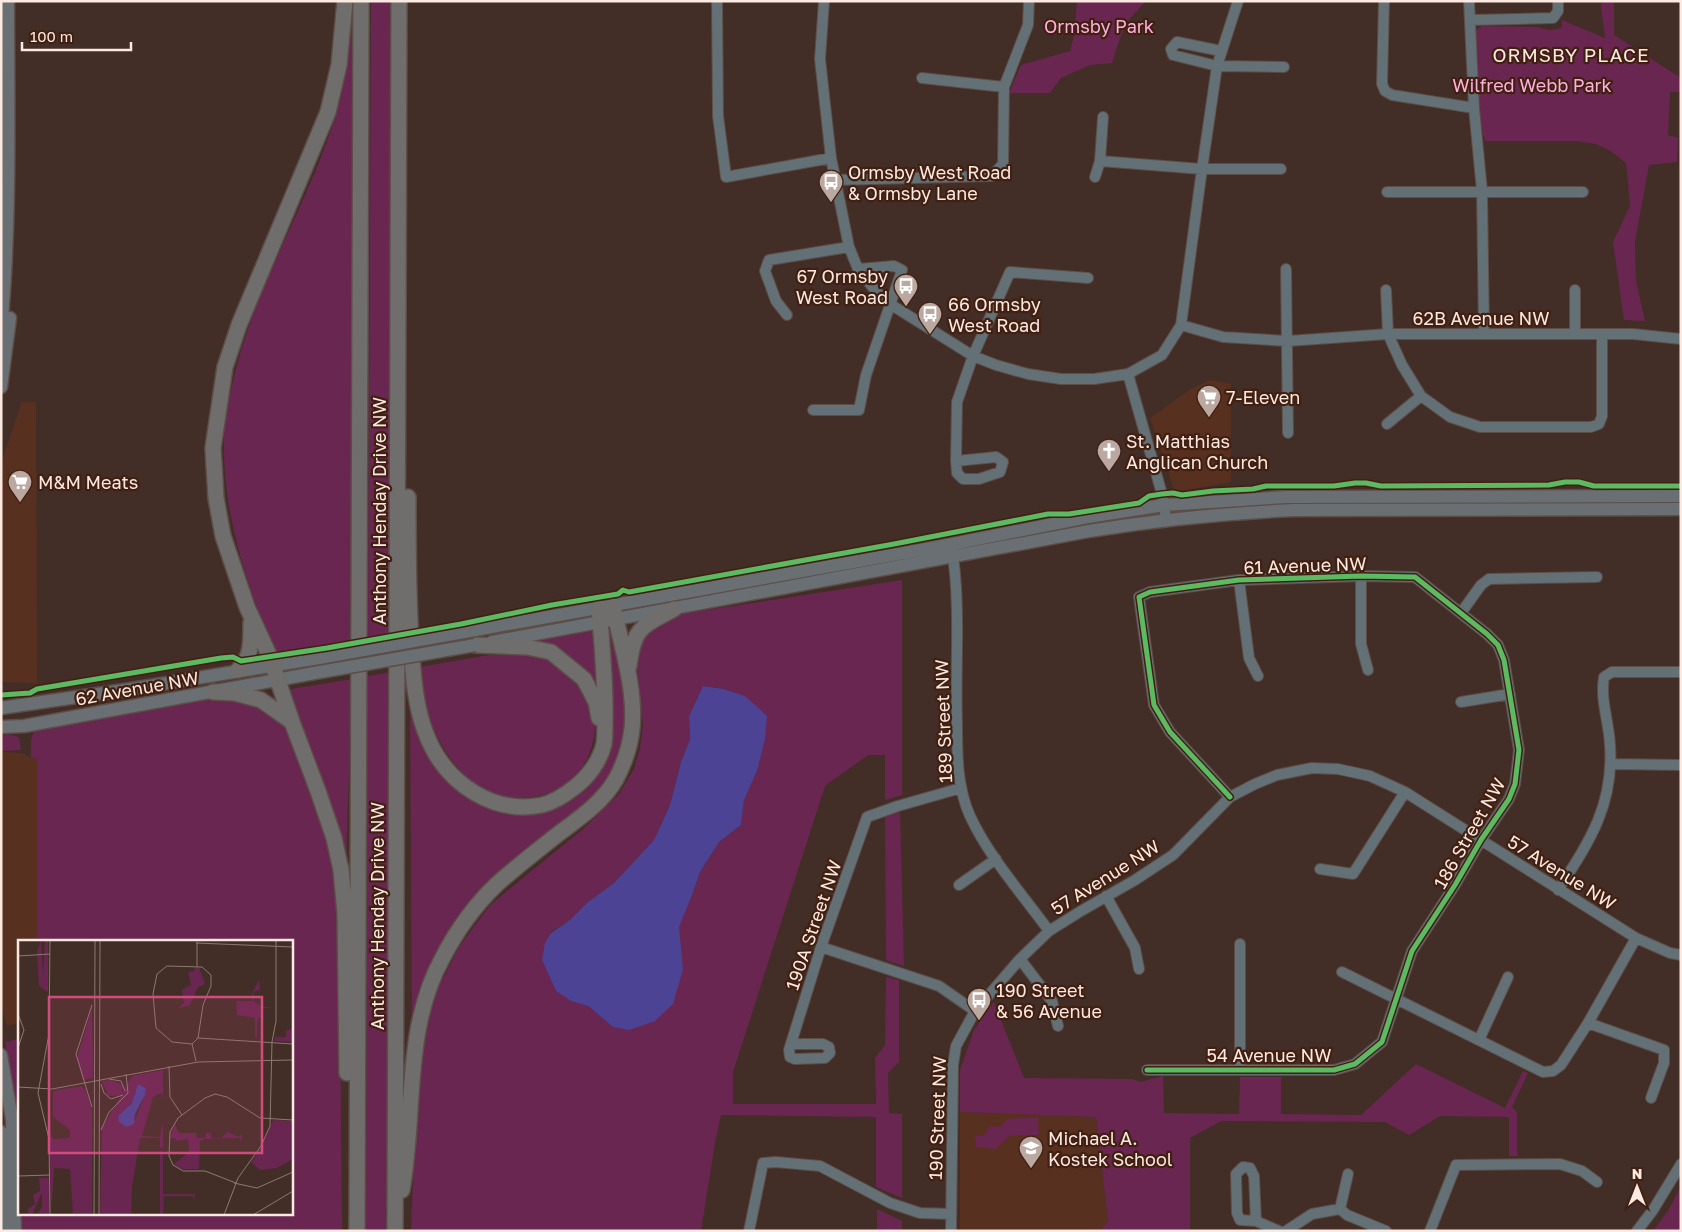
<svg xmlns="http://www.w3.org/2000/svg" width="1682" height="1232" viewBox="0 0 1682 1232" font-family="'Golos Text',sans-serif">
	<style>
		.built { fill: #58301f }
		.green { fill: #692650; fill-rule: evenodd }
		.water { fill: #4c4395 }
		.lines { fill: none; stroke-linecap: round; stroke-linejoin: round }
		.minor-casing { stroke: #5d4d47; stroke-width: 12 }
		.major-casing { stroke: #5d4d47; stroke-width: 15 }
		.highway-casing { stroke: #5d4d47; stroke-width: 18 }
		.minor { stroke: #637075; stroke-width: 10 }
		.major { stroke: #696f72; stroke-width: 12 }
		.highway { stroke: #6f6e6c; stroke-width: 15 }
		.major-bridge-casing { stroke: #5d4d47; stroke-width: 15; stroke-linecap: butt }
		.major-bridge { stroke: #696f72; stroke-width: 12 }
		.cycleway-casing { stroke: #422011; stroke-width: 8 }
		.cycleway { stroke: #5cba63; stroke-width: 5 }
		.labels { text-anchor: middle; dominant-baseline: central; stroke-width: 4.5; stroke-linejoin: round; paint-order: stroke }
		.park-label { font-size: 18px; fill: #fcb0de; stroke: #422011 }
		.poi-label { font-size: 18px; fill: #fce9e2; stroke: #422011; text-anchor: start }
		.street-label { font-size: 18px; fill: #fce9e2; stroke: #422011 }
		.neighbourhood-label { font-size: 19px; letter-spacing: 1px; fill: #fce9e2; stroke: #422011 }
		.inset-road { fill: none; stroke: #8c7971; stroke-width: 1 }
		.view { fill: #d04c7d; fill-opacity: 0.15; stroke: #d04c7d; stroke-width: 2.5 }
		.inset-edge { fill: none; stroke: #fce9e2; stroke-width: 2.5 }
	</style>
	<rect width="100%" height="100%" fill="#422e26"/>
	<path class="built" d="M1210 380 1231 384V482L1175 492 1150 418 1191 389Z
		M22 402H36L37 683 1 682V463Z
		M1 752 22 753 31 758 37 759V941H19V1023L7 1026 1 1007Z
		M960 1112 1096 1117 1108 1221 1100 1231H960Z"/>
	<path class="green" d="M352 1H355L353 641 274 655C247 580 222 517 224 436 225 412 231 388 237 365 259 281 306 206 333 124 346 84 349 43 352 1Z
		M371 1H391V635L368 639Z
		M1077 1H1146L1127 22 1119 41 1112 63 1090 65 1061 78 1050 93H1009L1021 65 1070 51 1074 36Z
		M1602 1H1614V35L1681 78V92H1670L1668 135 1678 138 1677 162 1649 165 1635 242 1636 281 1645 321 1624 320 1613 242 1630 206 1626 163 1609 150 1596 144 1576 141H1485L1479 121 1474 34 1477 29 1482 26 1539 27C1548 31 1553 31 1562 27V20L1605 38 1601 7Z
		M902 580V795L885 800V755H868L825 786 733 1072V1104H876L875 1058 885 1045 886 977 899 980V1062L888 1073 889 1113 902 1114V1198L876 1187V1117L721 1115 715 1143 701 1231H411L417 1078 424 1033 438 988 459 947 490 905 584 828 619 794 634 769 640 748 643 725 636 660 642 638 667 618 680 614ZM703 686 724 689 745 696 757 771 744 800 741 825 719 842 700 872 692 895 678 927 683 969 613 1027 588 1006 556 991 542 960 551 932 570 920 588 902 614 883 654 840 670 805 681 762 690 739 689 716Z
		M590 631 595 633 597 678 593 679C574 657 562 650 533 642Z
		M612 631 614 633 626 701 627 728 623 754 611 779 590 801 471 908 412 1038 410 695 417 720 479 802 507 813 526 814 547 811 571 801 587 789 600 772 609 752 613 731 606 636 607 632Z
		M521 654C541 658 566 662 579 680 583 686 585 694 588 701 596 718 597 726 592 745 578 799 511 814 469 779 447 760 433 732 425 704 421 693 421 679 420 667L489 655Z
		M391 672 389 1231H366L367 676Z
		M352 679 345 892 290 698 291 689Z
		M218 696 257 702 277 717 291 732 327 836 339 904 342 1231H20V1213H291V941H37V759L31 758V740L34 730Z
		M7 734 19 737 21 750 1 751V735Z
		M900 812 904 966 886 960 885 816Z
		M994 1002 1024 1078 1132 1079 1141 1082 1163 1076 1164 1113 1239 1114 1240 1077H1281V1114L1361 1115 1416 1064 1505 1108 1523 1071 1528 1073 1512 1107 1517 1113V1156H1509V1117L1440 1116 1409 1135 1385 1122 1221 1121 1190 1138V1231H1100L1108 1221 1096 1117 960 1112V1070L974 1030Z
		M18 1039 19 1045V1180L16 1105 5 1042Z
		M1038 1117 1039 1135 1009 1136 996 1149 976 1147 975 1136H983L990 1126 999 1127 1008 1119Z
		M1681 1186V1231H1653L1668 1211Z
		M877 1209 902 1221V1231H877Z"/>
	<path class="water" d="M703 686 724 689 745 696 767 716 765 739 757 771 744 800 741 825 719 842 700 872 692 895 679 927 683 969 673 1004 655 1021 629 1030 613 1027 588 1006 571 1001 556 991 542 960 545 943 551 933 570 920 588 902 614 883 654 840 670 805 681 762 690 739 689 716Z"/>
	<g class="lines">
		<defs>
			<path id="minor" d="M717 1 718 116 726 177 831 158
				M824 1 820 59 831 158 849 247 858 269 874 289 890 304 973 356 996 365 1028 374 1061 379H1094L1128 374 1162 355 1181 325 1202 169 1217 66 1238 1
				M1384 1 1382 84 1385 91 1392 95 1474 108
				M1469 1 1474 108 1482 191 1484 334
				M1471 20 1553 18 1558 11V1
				M1221 51 1177 42 1171 49 1173 55 1217 66 1284 67
				M922 78 1004 87
				M1100 161 1202 169H1281
				M1095 177 1100 161 1103 117
				M835 180 992 176 1003 164 1004 87 1028 25 1029 1
				M1387 192H1583
				M1286 269 1288 433
				M1386 290 1388 334 1402 365 1421 396 1450 417 1480 427H1591L1599 424 1602 416V334
				M1575 290V334
				M787 315 776 301 765 271 769 260 849 247
				M1181 325 1223 337 1288 341 1388 334H1633L1681 339
				M1128 374 1162 494 1166 519
				M813 410H859L866 375 902 270 894 266 858 269
				M1387 424 1421 396
				M956 461 957 473 963 479H979L1000 472 1003 462 996 457 956 461 957 402 973 356 1010 272 1088 278
				M952 549C961 607 955 665 957 723 957 755 957 787 970 816 989 857 1023 895 1049 931
				M1361 576V644L1368 670
				M1239 580 1249 658 1258 676
				M1461 613 1481 585 1489 579 1597 577
				M1461 702 1510 694
				M1611 764 1681 765
				M1320 869 1353 874 1405 792
				M959 885 996 859
				M1558 890C1589 842 1614 806 1610 745 1609 722 1600 700 1604 677L1612 672H1681
				M1106 896 1135 948 1139 969
				M1240 944V1069
				M821 947 939 986 975 1011
				M1020 959 1052 1001 1058 1026
				M1342 972 1543 1072 1553 1071 1561 1065 1588 1023 1636 938
				M1588 1023 1664 1050V1063L1651 1098
				M1479 1040 1508 977
				M792 1044H823L829 1047 830 1053 825 1058 795 1059 790 1057 789 1050 821 947 867 817 898 806 961 788
				M1147 1070H1334L1355 1064 1382 1042 1412 951 1455 885 1481 840 1509 799 1515 784 1519 750 1504 660 1498 645 1487 634 1415 577 1361 576 1239 580 1150 592 1139 597 1154 705 1170 732 1230 797
				M1340 1209 1347 1215 1386 1231
				M1340 1209 1348 1174
				M1256 1221 1254 1176 1250 1168 1243 1167 1236 1174 1237 1213 1240 1220 1256 1221 1279 1231
				M749 1231 763 1163 776 1162 820 1166 890 1203 920 1213 951 1214
				M951 1231 953 1065 956 1046 975 1011 1020 959 1049 931 1081 911 1135 880 1173 855 1230 797 1255 784 1277 775 1312 768 1338 769 1370 776 1405 792 1636 938 1670 953 1681 955
				M1286 1231 1312 1214 1340 1209
				M1430 1231 1456 1165 1560 1164 1582 1171 1597 1182
				M1637 1231 1653 1210 1681 1164"/>
			<path id="major" d="M1 329C11 220 8 110 8 1
				M1 387 10 318
				M475 630 937 547 1088 517 1164 505 1286 497 1681 496
				M492 642 1089 531C1157 520 1225 513 1295 510L1681 509
				M1 708 125 690 319 658
				M1 727 24 726 320 672
				M1 1055 12 1119 15 1231
				M1 1132 6 1231"/>
			<path id="highway" d="M345 1 339 65 328 112 239 325 225 367 213 448 216 498 223 536 247 607 270 657 292 722 318 791 334 838 341 870 345 914 347 1073
				M408 497C408 545 408 593 411 641 413 674 415 711 429 741 448 784 494 815 542 805 554 802 565 795 575 787 588 777 600 761 604 744 605 737 605 729 605 721 606 684 602 646 599 608
				M475 645 527 647 551 652 584 679 596 702 599 718
				M629 666C634 627 641 627 674 609
				M238 670C252 658 251 641 251 623
				M213 692 235 693 261 700 292 722
				M402 1190C416 1112 403 1029 443 957 457 930 475 905 497 884 515 868 534 853 553 838 575 821 602 804 616 779 624 764 630 746 632 729 636 688 621 645 613 606
				M357 1231 361 1
				M395 1231 399 1"/>
		</defs>
		<use href="#minor" class="minor-casing"/>
		<use href="#major" class="major-casing"/>
		<use href="#highway" class="highway-casing"/>
		<use href="#minor" class="minor"/>
		<use href="#major" class="major"/>
		<use href="#highway" class="highway"/>
		<defs>
			<path id="major-bridge" d="M319 658 475 630
				M320 672 475 645"/>
		</defs>
		<use href="#major-bridge" class="major-bridge-casing"/>
		<use href="#major-bridge" class="major-bridge"/>
		<defs>
			<path id="cycleway" d="M1 695 30 693 37 689 221 658 233 657 241 661 327 648 461 624 552 605 618 594 623 590 629 592 894 544 1048 514H1069L1139 503 1149 496 1162 494 1173 493 1182 495 1213 491 1253 489 1266 486H1334L1355 483H1366L1381 486 1549 485 1565 482H1579L1594 486H1681
				M1147 1070H1334L1355 1064 1382 1042 1412 951 1455 885 1481 840 1509 799 1515 784 1519 750 1504 660 1498 645 1487 634 1415 577 1361 576 1239 580 1150 592 1139 597 1154 705 1170 732 1230 797"/>
		</defs>
		<use href="#cycleway" class="cycleway-casing"/>
		<use href="#cycleway" class="cycleway"/>
	</g>
	<defs>
		<symbol id="bus-pin" viewBox="-11 -11 22 30"><path d="M0 17L-7.5 6A9.5 9.5 0 1 1 7.5 6Z" fill="#bba8a0" stroke="#422011"/><path d="M-5-6H5V4H4V6H2V4H-2V6H-4V4H-5ZM-3.5-4V0h7V-4ZM-3.5 1.2v1.5H-2V1.2ZM2 1.2v1.5H3.5V1.2Z" fill="#fff"/></symbol>
		<symbol id="supermarket-pin" viewBox="-11 -11 22 30"><path d="M0 17L-7.5 6A9.5 9.5 0 1 1 7.5 6Z" fill="#bba8a0" stroke="#422011"/><path d="M-6-5.5h2.5l.6 2H6L4.5 2H-2.5L-4.4-4H-6ZM-1.5 3.2a1.3 1.3 0 1 0 .1 0ZM3 3.2a1.3 1.3 0 1 0 .1 0Z" fill="#fff"/></symbol>
		<symbol id="church-pin" viewBox="-11 -11 22 30"><path d="M0 17L-7.5 6A9.5 9.5 0 1 1 7.5 6Z" fill="#bba8a0" stroke="#422011"/><path d="M-1.2-6h2.4v3.5h3.3v2.4h-3.3V6h-2.4V-.1h-3.3v-2.4h3.3Z" fill="#fff"/></symbol>
		<symbol id="school-pin" viewBox="-11 -11 22 30"><path d="M0 17L-7.5 6A9.5 9.5 0 1 1 7.5 6Z" fill="#bba8a0" stroke="#422011"/><path d="M0-5L7-2L0 1L-7-2ZM-4 1L0 2.5L4 1V4Q0 6-4 4Z" fill="#fff"/></symbol>
	</defs>
	<g fill-rule="evenodd">
		<use href="#bus-pin" x="817" y="168" width="28" height="38"/>
		<use href="#bus-pin" x="892" y="272" width="28" height="38"/>
		<use href="#bus-pin" x="916" y="300" width="28" height="38"/>
		<use href="#supermarket-pin" x="1195" y="383" width="28" height="38"/>
		<use href="#church-pin" x="1095" y="437" width="28" height="38"/>
		<use href="#supermarket-pin" x="6" y="468" width="28" height="38"/>
		<use href="#bus-pin" x="965" y="986" width="28" height="38"/>
		<use href="#school-pin" x="1017" y="1134" width="28" height="38"/>
	</g>
	<g class="labels">
		<g class="park-label">
			<text x="1099" y="26">Ormsby Park</text>
			<text x="1532" y="85">Wilfred Webb Park</text>
		</g>
		<g class="poi-label">
			<text x="848" y="172">Ormsby West Road<tspan x="848" dy="21">&amp; Ormsby Lane</tspan></text>
			<text x="888" y="276" text-anchor="end">67 Ormsby<tspan x="888" dy="21">West Road</tspan></text>
			<text x="948" y="304">66 Ormsby<tspan x="948" dy="21">West Road</tspan></text>
			<text x="1226" y="397">7-Eleven</text>
			<text x="1126" y="441">St. Matthias<tspan x="1126" dy="21">Anglican Church</tspan></text>
			<text x="38" y="482">M&amp;M Meats</text>
			<text x="996" y="990">190 Street<tspan x="996" dy="21">&amp; 56 Avenue</tspan></text>
			<text x="1048" y="1138">Michael A.<tspan x="1048" dy="21">Kostek School</tspan></text>
		</g>
		<g class="street-label">
			<text x="1481" y="318">62B Avenue NW</text>
			<text transform="translate(379 511) rotate(-90)">Anthony Henday Drive NW</text>
			<text transform="translate(1305 565) rotate(-2)">61 Avenue NW</text>
			<text transform="translate(137 688) rotate(-10)">62 Avenue NW</text>
			<text transform="translate(943 721) rotate(-92)">189 Street NW</text>
			<text transform="translate(1469 833) rotate(-60)">186 Street NW</text>
			<text transform="translate(1562 872) rotate(32)">57 Avenue NW</text>
			<text transform="translate(1105 877) rotate(-32)">57 Avenue NW</text>
			<text transform="translate(377 916) rotate(-90)">Anthony Henday Drive NW</text>
			<text transform="translate(813 925) rotate(-71)">190A Street NW</text>
			<text x="1269" y="1055">54 Avenue NW</text>
			<text transform="translate(937 1118) rotate(-88)">190 Street NW</text>
		</g>
		<g class="neighbourhood-label">
			<text x="1571" y="54">ORMSBY PLACE</text>
		</g>
	</g>
	<g transform="translate(18 940)">
		<rect width="275" height="275" fill="#422e26"/>
		<path d="M23 0 25 35 27 0H30V52L21 46 19 12ZM177 27H181L187 44 180 47 172 65 159 69 166 63 164 50 173 45 170 32 176 31ZM241 40 242 49 236 52 235 61 245 67H256L242 69 243 77 240 78 239 97H237V78L219 75 218 61H234L235 51ZM74 68 75 138 65 140 59 118ZM275 88V102L256 101 257 97H268V91ZM145 130V158L143 153 135 157 124 196 142 197 145 181V209L142 207V198H122L114 247 113 275H82L84 188 114 136ZM120 144 128 148 127 155 117 180 108 187 100 176 114 163ZM93 140 105 145 104 155 90 156 84 141ZM63 146 68 150 74 171V275H55L52 229 36 228 33 275 31 189 35 199 52 198V190L35 177V151ZM255 180 275 181V219L259 228 242 230 233 222 242 210ZM157 184 161 193H178L179 198H188V193H193V198H203L210 192 221 197 224 193 223 203 222 198 186 199 182 201 181 229H163L156 224 171 212 170 199 154 202 159 199 152 198ZM142 210 145 212V254H177L176 261 175 256H146L145 275H142ZM21 238H31V275L20 274 24 266V252L14 275H10V269L17 264 15 255 22 251Z" fill="#692650" fill-rule="evenodd"/>
		<path d="M120 144 128 148 127 155 117 174 116 184 108 187 101 182 100 176 114 163Z" fill="#4c4395"/>
		<path class="inset-road" d="M32 0 31 94 20 153 31 199 32 275M179 2V26M178 3 275 7M0 16 32 14M149 26 184 27 193 35V46L185 65 180 98 174 104 154 102 138 88 135 54 139 34ZM74 65 58 114 74 167M0 74 6 90 0 108M180 98 275 104M174 104 178 121M151 126 152 157 164 175M91 139 103 141 107 151M83 144 86 153 93 159 105 155M0 147 34 149 180 122 275 120M83 190 91 172 110 153 108 134M0 236 32 235M216 243 239 248 275 232M218 243 187 231H165L155 225 151 216 152 192 160 178 187 158 197 154 209 157 242 178 275 180M76 275 77 0M81 275 82 0M206 275 220 238 243 206 252 186 254 102 258 81V0M235 275 275 251"/>
		<path class="view" d="M31 57H244V213H31Z"/>
		<rect width="275" height="275" class="inset-edge"/>
	</g>
	<rect width="1682" height="1232" fill="none" stroke="#fce9e2" stroke-width="5"/>
	<g transform="translate(1637 1187)" stroke="#422011" stroke-width="4" paint-order="stroke">
	<path d="M0-4L9 19L0 12L-9 19Z" fill="#fce9e2"/>
	<text y="-8" font-size="14" font-weight="bold" text-anchor="middle" fill="#fce9e2">N</text>
	</g>
	<path d="M22 42v8h109v-8" fill="none" stroke="#fce9e2" stroke-width="2.5"/>
	<text x="30" y="42" font-size="15" fill="#fce9e2" stroke="#422011" stroke-width="4" paint-order="stroke">100 m</text>
</svg>
